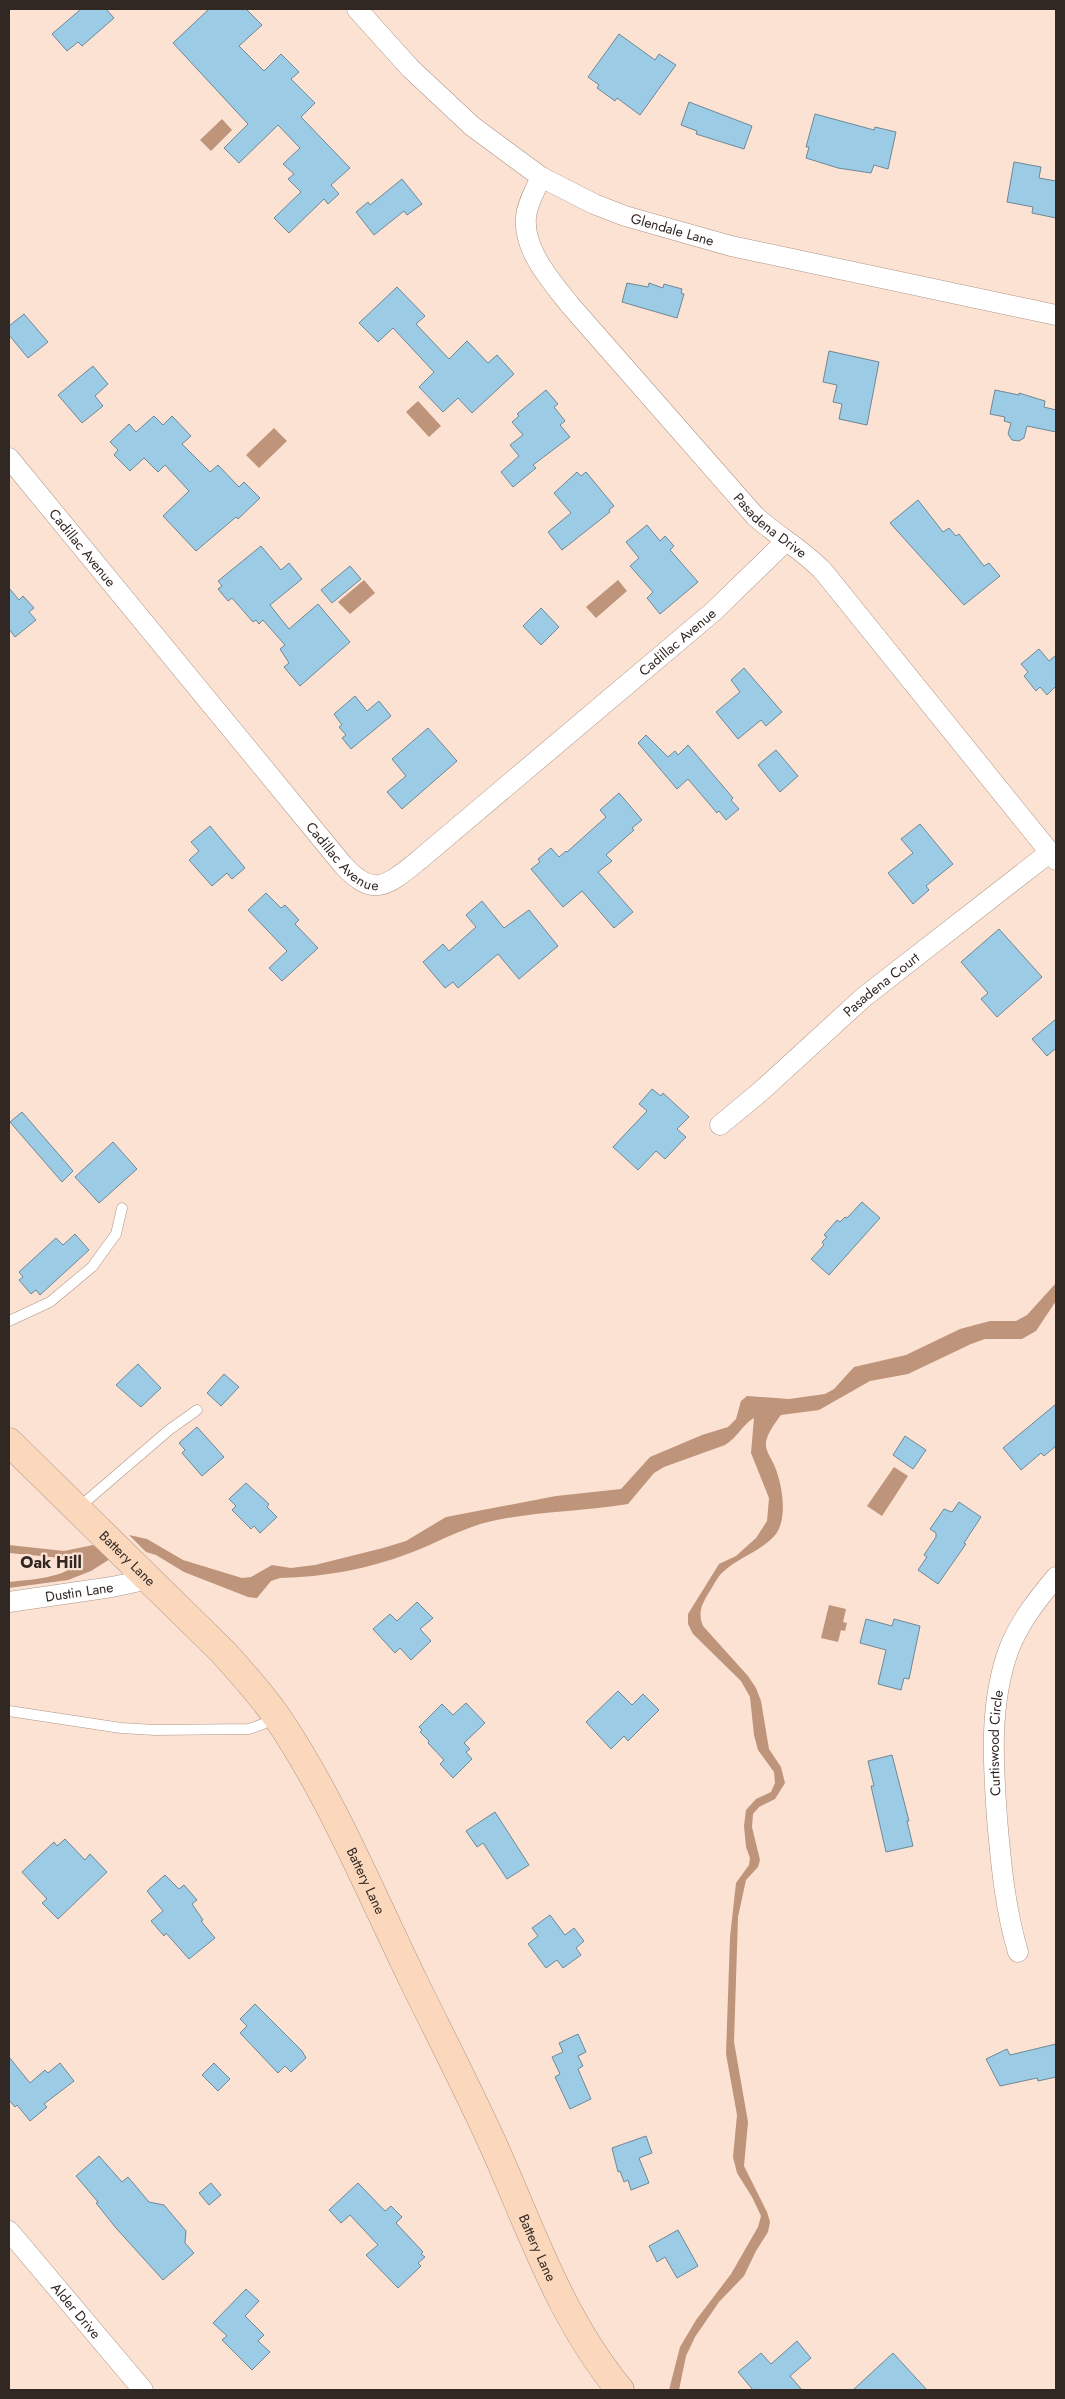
<svg xmlns="http://www.w3.org/2000/svg" width="1065" height="2399" viewBox="0 0 1065 2399" font-family="Jost,sans-serif">
	<style>
		.water { fill: #be947b }
		.building { fill: #9ccbe6; stroke: #6f8896 }
		.lines { fill: none; stroke-linecap: round; stroke-linejoin: round }
		.service-casing { stroke: #ae9587; stroke-width: 11 }
		.minor-casing { stroke: #ae9587; stroke-width: 21 }
		.secondary-casing { stroke: #ae9587; stroke-width: 29 }
		.service { stroke: #fff; stroke-width: 10 }
		.minor { stroke: #fff; stroke-width: 20 }
		.secondary { stroke: #fbd8bc; stroke-width: 28 }
		.labels { text-anchor: middle; dominant-baseline: central; stroke-width: 4.5; stroke-linejoin: round; paint-order: stroke }
		.street-label { font-size: 14px; fill: #322823; stroke: #fce2d2 }
		.quarter-label { font-size: 16px; font-weight: bold; fill: #322823; stroke: #fce2d2 }
	</style>
	<rect width="100%" height="100%" fill="#fce2d2"/>
	<path class="water" d="M222 119 232 130 211 151 200 140Z
		M418 401 441 426 429 437 406 412Z
		M274 428 287 441 259 468 246 455Z
		M364 580 375 593 350 614 338 602Z
		M618 580 627 591 596 618 586 607Z
		M1056 1283V1301L1036 1331 1022 1339H985L971 1344 908 1374 870 1381 819 1410 781 1415C775 1423 768 1432 766 1442 765 1452 772 1458 775 1467 782 1484 788 1517 776 1534 762 1551 739 1557 723 1572 717 1577 713 1587 708 1594 701 1606 698 1613 703 1626L748 1676 756 1688 761 1701 769 1749 781 1767 785 1783 775 1799 759 1807 753 1814 752 1827 760 1860 758 1867 746 1880 738 1917 734 2042 748 2122 744 2166 767 2212 770 2222 768 2232 756 2251 744 2276 719 2302 695 2337 686 2356 679 2390H669L680 2347 696 2320 731 2274 758 2227 761 2216 752 2197 737 2173 733 2157 737 2115 726 2054 730 1937 736 1883 749 1865 750 1858 746 1847 744 1826 746 1810 756 1799 771 1792 775 1783 774 1772 758 1750 754 1735 750 1697 741 1681 693 1634 688 1624V1614L719 1564 736 1556 756 1538 767 1521 769 1498 751 1453 754 1418C743 1424 737 1438 725 1445L664 1467 654 1473 628 1504C581 1512 534 1511 488 1522 460 1529 437 1543 410 1553 368 1569 325 1577 280 1578L271 1581 257 1598 248 1597 184 1572 156 1555 146 1552 129 1535 147 1539 183 1560 242 1578 251 1577 272 1565 291 1568 315 1565 383 1548 406 1541 446 1517 556 1496 621 1489 650 1457 702 1435 728 1427 736 1419 741 1401 747 1396 789 1399 825 1394 834 1389 854 1367 906 1355 960 1329 990 1321H1016L1027 1315Z
		M894 1467 908 1476 882 1516 867 1506Z
		M9 1545 64 1551 93 1545 110 1559 91 1571 68 1580 9 1588V1582C32 1579 65 1579 81 1560L9 1553Z
		M829 1605 846 1609 843 1622 847 1623 845 1631 841 1630 838 1642 821 1638Z"/>
	<path class="building" d="M81 9H106L114 18 82 46 78 42 67 51 52 34Z
		M209 9H246L262 25 239 46 264 71 281 54 299 72 291 79 315 103 301 117 350 168 331 185 339 194 328 204 324 199 289 233 274 218 301 192 288 179 294 174 283 164 300 148 278 125 239 163 224 148 248 124 173 43Z
		M619 34 655 60 659 54 676 65 640 115 617 98 615 101 597 88 599 85 588 77Z
		M689 102 752 126 744 149 696 134 697 131 681 125Z
		M815 114 874 130 875 127 896 132 888 169 874 165 871 173 838 168 806 158 809 147H806Z
		M1014 162 1041 167 1039 178 1056 181V218L1032 213 1033 207 1007 202Z
		M402 179 422 204 407 215 404 211 374 235 356 212 368 202 370 205Z
		M627 283 648 287 649 283 663 288 664 284 682 289 681 293 684 294 677 318 622 302Z
		M397 287 425 316 416 324 449 359 467 341 488 363 497 355 514 374 472 413 458 398 443 412 419 387 434 372 393 328 378 342 359 323Z
		M24 314 48 342 28 358 9 335V326Z
		M829 351 879 362 867 425 839 419 842 404 833 402 837 385 823 382Z
		M93 366 108 384 95 396 103 406 82 423 58 395Z
		M546 390 558 404 554 407 565 421 560 425 570 437 533 465 536 468 513 487 501 472 519 456 510 445 523 435 512 422 519 416 517 414Z
		M995 390 1019 395V393L1045 401 1044 407 1056 410V432L1027 426 1024 438 1019 441 1012 440 1008 434 1011 423 1004 421 1005 417 990 414Z
		M154 416 163 425 172 416 191 436 182 444 210 472 218 465 239 487 244 482 260 498 238 519 236 517 196 551 163 516 189 491 165 465 158 472 144 458 130 471 114 455 118 450 110 442 129 424 136 432Z
		M577 472 581 476 586 472 614 506 609 510 610 512 562 550 548 532 571 513 554 493Z
		M918 500 943 532 949 528 956 536 959 534 984 566 989 563 1000 576 964 605 890 523Z
		M647 525 660 541 665 536 674 546 670 550 698 582 660 614 647 598 653 592 630 566 639 558 626 542Z
		M261 546 281 570 289 563 302 579 270 605 289 629 318 604 350 642 300 686 284 667 289 663 280 649 285 645 263 620 259 624 256 620 253 622 232 598 228 601 218 589 222 586 218 581Z
		M350 566 361 579 332 603 321 590Z
		M9 588 19 600 23 596 34 608 29 612 36 620 15 637 9 629Z
		M541 608 559 627 541 645 523 626Z
		M1039 649 1049 661 1056 655V686L1047 695 1040 687 1036 691 1024 676 1028 672 1021 664Z
		M744 668 782 712 766 726 761 720 738 739 716 712 740 692 731 680Z
		M355 696 367 711 379 701 391 716 351 749 342 738 346 735 339 727 342 725 334 714Z
		M428 728 457 761 402 809 387 792 406 776 392 759Z
		M646 735 668 757 675 751 678 755 688 745 733 798 731 800 739 809 726 820 719 811 717 813 688 779 677 789 638 743Z
		M776 750 798 776 780 792 758 765Z
		M619 793 642 820 632 828 634 830 606 855 612 861 598 872 633 912 614 928 582 891 563 907 531 869 540 862 538 859 551 848 559 857 566 851 567 852 606 817 600 810Z
		M920 824 953 864 926 886 929 890 913 904 888 873 913 853 901 839Z
		M210 826 245 868 232 879 227 873 212 886 189 860 199 851 191 842Z
		M266 893 281 908 285 905 299 920 295 924 318 948 282 981 269 968 287 951 248 910Z
		M482 901 504 928 529 910 558 946 519 979 498 954 458 988 453 982 445 988 423 962 443 944 449 951 476 927 466 915Z
		M999 929 1042 977 997 1017 981 999 988 993 961 962Z
		M1056 1019V1048L1047 1056 1032 1039Z
		M652 1089 661 1096 663 1093 689 1117 677 1129 686 1137 665 1159 656 1151 638 1170 613 1147 647 1111 639 1104Z
		M22 1112 73 1171 62 1182 10 1122Z
		M113 1142 137 1169 99 1203 75 1177Z
		M862 1202 880 1218 829 1275 811 1259 824 1245 822 1242 827 1237 824 1235 837 1220 840 1222 845 1217 847 1218Z
		M75 1234 89 1250 40 1295 36 1290 31 1294 19 1280 23 1277 19 1272 56 1238 63 1245Z
		M138 1364 161 1388 141 1407 116 1385Z
		M224 1374 239 1387 221 1406 207 1393Z
		M1056 1404V1446L1044 1456 1041 1453 1021 1470 1003 1448Z
		M197 1427 224 1457 202 1476 182 1453 185 1450 179 1443Z
		M905 1436 926 1450 913 1469 893 1455Z
		M246 1483 269 1504 267 1507 277 1517 260 1533 254 1526 251 1529 232 1510 236 1506 229 1499Z
		M959 1502 981 1517 964 1543 966 1544 938 1584 918 1570 927 1557 924 1555 936 1537V1533L930 1529 944 1509 952 1512Z
		M417 1602 433 1618 420 1629 431 1641 411 1660 400 1648 395 1653 373 1629 390 1614 397 1621Z
		M866 1619 892 1626 894 1619 920 1626 909 1679 904 1678 901 1690 878 1684 886 1650 860 1643Z
		M618 1691 632 1705 643 1694 659 1710 628 1741 624 1736 611 1749 586 1722Z
		M466 1703 485 1723 464 1743 470 1749 466 1752 472 1759 453 1778 440 1764 444 1760 428 1743 429 1741 420 1732 422 1730 419 1727 442 1704 453 1715Z
		M892 1755 909 1821H907L913 1846 886 1852 871 1786H874L868 1761Z
		M495 1812 529 1865 507 1879 483 1843 477 1847 466 1831Z
		M65 1839 85 1860 90 1854 107 1872 58 1919 42 1903 47 1899 22 1872 54 1842 57 1846Z
		M165 1875 179 1889 184 1885 197 1900 192 1904 203 1920 201 1921 215 1938 189 1959 166 1933 164 1936 151 1921 163 1911 147 1891Z
		M550 1915 565 1935 574 1928 584 1941 576 1948 581 1955 563 1968 557 1960 546 1968 528 1944 538 1936 532 1928Z
		M255 2004 302 2051 306 2058 291 2072 285 2066 278 2073 240 2033 247 2026 240 2019Z
		M578 2034 586 2052 578 2056 583 2066 578 2069 591 2099 570 2109 555 2077 560 2074 552 2057 563 2052 559 2043Z
		M1056 2044V2077L1038 2081 1037 2078 1000 2086 986 2059 1007 2049 1010 2055Z
		M9 2057 30 2083 45 2070 48 2073 60 2063 74 2081 44 2104 47 2107 30 2121 17 2105 15 2107 9 2100Z
		M214 2063 230 2079 218 2091 202 2075Z
		M646 2136 652 2153 639 2158 649 2183 631 2190 628 2180 624 2182 620 2171 618 2172 612 2148Z
		M99 2156 122 2182 128 2177 149 2202 164 2205 186 2231 185 2243 194 2253 163 2280 116 2228 96 2203 98 2202 76 2176Z
		M211 2183 221 2195 209 2205 199 2193Z
		M358 2183 385 2211 391 2206 402 2217 396 2223 423 2252 421 2254 425 2257 418 2263 421 2266 398 2288 366 2255 378 2245 350 2215 341 2223 329 2210Z
		M678 2230 698 2266 677 2278 665 2257 657 2262 649 2246Z
		M246 2289 259 2301 245 2316 264 2335 258 2341 270 2352 252 2370 222 2340 227 2336 213 2323Z
		M797 2341 811 2358 790 2376 802 2390H753L738 2372 761 2353 771 2364Z
		M893 2353 927 2390H853Z"/>
	<g class="lines">
		<defs>
			<path id="service" d="M9 1321 50 1302 92 1267 116 1234 122 1208
				M77 1509 169 1430 197 1410
				M9 1711 121 1728 155 1730 249 1729 263 1724 275 1717"/>
			<g id="minor">
				<path id="s1" d="M357 9 410 68 472 126 541 177 594 204 625 216 731 246 1056 315"/>
				<path id="s2" d="M541 177C536 189 527 203 526 217 523 250 551 281 570 305L755 516C777 536 803 550 823 571L1056 860"/>
				<path id="s3" d="M9 458 343 865C374 899 388 885 419 860L714 611 785 542"/>
				<path id="s4" d="M720 1125 760 1092 864 997 1049 853"/>
				<path id="s5" d="M9 1602 112 1587 149 1579"/>
				<path id="s6" d="M1018 1952C1005 1908 1001 1864 997 1818 993 1762 989 1703 1009 1649 1020 1621 1037 1600 1056 1577"/>
				<path id="s7" d="M9 2231 143 2390"/>
			</g>
			<g id="secondary">
				<path id="s8" d="M9 1442 223 1652C242 1673 261 1694 277 1717 332 1798 370 1892 413 1980 441 2037 470 2093 496 2151 533 2235 561 2318 620 2390"/>
			</g>
		</defs>
		<use href="#service" class="service-casing"/>
		<use href="#minor" class="minor-casing"/>
		<use href="#secondary" class="secondary-casing"/>
		<use href="#service" class="service"/>
		<use href="#minor" class="minor"/>
		<use href="#secondary" class="secondary"/>
	</g>
	<g class="labels">
		<g class="street-label">
			<text stroke="none"><textPath href="#s1" startOffset="392">Glendale Lane</textPath></text>
			<text stroke="none"><textPath href="#s2" startOffset="442">Pasadena Drive</textPath></text>
			<text stroke="none"><textPath href="#s3" startOffset="116">Cadillac Avenue</textPath></text>
			<text stroke="none"><textPath href="#s3" startOffset="955">Cadillac Avenue</textPath></text>
			<text stroke="none"><textPath href="#s3" startOffset="521">Cadillac Avenue</textPath></text>
			<text stroke="none"><textPath href="#s4" startOffset="214">Pasadena Court</textPath></text>
			<text stroke="none"><textPath href="#s8" startOffset="166">Battery Lane</textPath></text>
			<text stroke="none"><textPath href="#s5" startOffset="71">Dustin Lane</textPath></text>
			<text stroke="none"><textPath href="#s6" startOffset="211">Curtiswood Circle</textPath></text>
			<text stroke="none"><textPath href="#s8" startOffset="571">Battery Lane</textPath></text>
			<text stroke="none"><textPath href="#s8" startOffset="976">Battery Lane</textPath></text>
			<text stroke="none"><textPath href="#s7" startOffset="104">Alder Drive</textPath></text>
		</g>
		<g class="quarter-label">
			<text x="51" y="1562">Oak Hill</text>
		</g>
	</g>
	<rect width="1065" height="2399" fill="none" stroke="#322823" stroke-width="20"/>
</svg>
